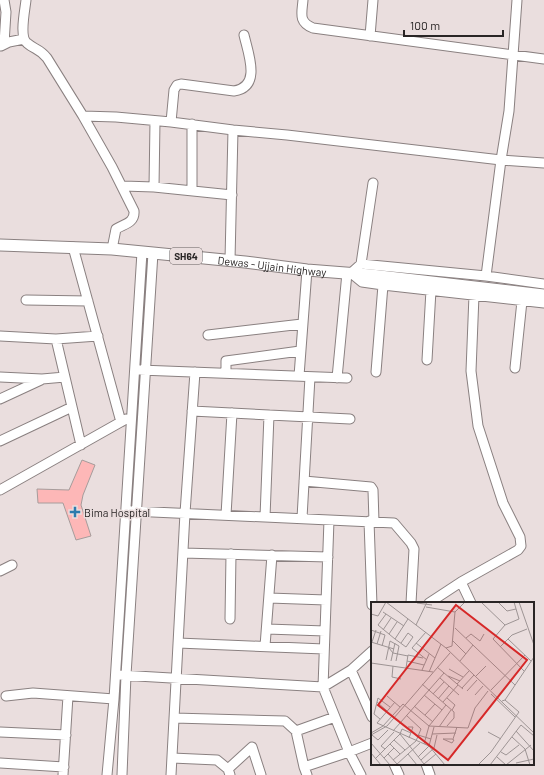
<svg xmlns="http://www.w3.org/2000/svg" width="544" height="775" viewBox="0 0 544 775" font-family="Barlow,sans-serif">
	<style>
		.building { fill: #fdb7b7; stroke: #a69c9b }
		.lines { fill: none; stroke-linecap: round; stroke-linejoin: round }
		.minor-casing { stroke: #8a8080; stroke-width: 11 }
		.major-casing { stroke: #8a8080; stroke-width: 13 }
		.minor { stroke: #fff; stroke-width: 9 }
		.major { stroke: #fff; stroke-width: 11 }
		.poi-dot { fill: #2d7bad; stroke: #eadede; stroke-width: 1.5 }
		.labels { text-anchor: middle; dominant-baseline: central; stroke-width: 3; stroke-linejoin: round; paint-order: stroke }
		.shield { fill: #eadede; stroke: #635c5c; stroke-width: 1 }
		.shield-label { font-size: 10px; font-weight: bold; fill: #292525 }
		.street-label { font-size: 11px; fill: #292525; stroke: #eadede }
		.poi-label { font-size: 11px; fill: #292525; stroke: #eadede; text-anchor: start }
		.inset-road { fill: none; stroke: #9d9494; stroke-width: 1 }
		.view { fill: #d62828; fill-opacity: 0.15; stroke: #d62828; stroke-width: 2 }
		.inset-edge { fill: none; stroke: #292525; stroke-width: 2 }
	</style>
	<rect width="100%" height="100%" fill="#eadede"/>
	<path class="building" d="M82 460 95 465 83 495 81 505 91 536 76 540 63 503H38L37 489 69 490Z"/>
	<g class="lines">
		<defs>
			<path id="minor" d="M4 0 6 12 4 44
				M26 0C25 10 19 37 27 43 35 50 39 48 47 58L83 116 112 167 134 211C135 223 124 224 116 229L112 249
				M303 0C302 13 298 22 313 28L544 59
				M370 36 373 0
				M1 46 9 42 24 39
				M83 116 116 117 171 122 233 130 287 135 501 160 544 163
				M171 122 174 90 177 85 181 84 234 91C262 87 248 53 244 35
				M123 186 154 187 232 195
				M154 187 155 121
				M192 190V124
				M73 247 121 422
				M230 260 233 130
				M361 264 373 183
				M486 276 501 160 509 111 517 0
				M544 284 486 276 361 264 351 273 362 282 383 285 544 303
				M26 300 88 301
				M208 335 302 324
				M0 336 56 339 98 336
				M56 339 81 445
				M427 360 431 290
				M515 368 522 301
				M140 370 347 378
				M376 372 383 285
				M226 373V361L300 351
				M299 376 307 270
				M0 377 42 379 65 377
				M337 378 347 273
				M0 399 41 380
				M192 411 350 419
				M0 441 72 407
				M304 481 371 487 373 490 374 522
				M0 490 126 419
				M131 511 394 523 411 543 414 549 411 603
				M226 515 232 413
				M265 517 269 415
				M302 518 310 377
				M329 520 323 687 349 752 361 775
				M369 521 372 605
				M183 553 328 557
				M0 571 12 565
				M461 582 471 603
				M269 598 326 600
				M429 603 461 582 518 550 521 546 520 537 503 503 478 426 471 371 474 295
				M230 619 231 554
				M267 629 325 631
				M178 643 324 649
				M265 646 272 555
				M351 670 372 717
				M120 675 323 687 351 670 372 651
				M6 696 33 693 114 699
				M174 718 285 721 296 731 304 767 307 775
				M296 731 335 717
				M0 732 66 735
				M172 758 217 760 228 769 230 775
				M0 763 64 767
				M394 764 399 775
				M426 764 430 775
				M304 767 349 752 372 743
				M228 769 252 747 261 775
				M63 775 68 696
				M107 775 114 699 142 252
				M122 775 126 675 153 253
				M171 775 185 513 195 372"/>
			<g id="major">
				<path id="s1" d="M0 245 112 249 153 253 245 262 307 270 371 275 544 295"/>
			</g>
		</defs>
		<use href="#minor" class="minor-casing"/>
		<use href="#major" class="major-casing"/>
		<use href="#minor" class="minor"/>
		<use href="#major" class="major"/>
	</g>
	<path class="poi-dot" d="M73 506h4v4h4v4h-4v4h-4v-4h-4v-4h4z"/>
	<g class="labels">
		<rect class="shield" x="170" y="248" width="32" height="16" rx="3"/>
		<g class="shield-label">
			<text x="186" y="256">SH64</text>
		</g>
		<g class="street-label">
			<text stroke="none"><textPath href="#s1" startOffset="273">Dewas - Ujjain Highway</textPath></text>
		</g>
		<g class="poi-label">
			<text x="84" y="512">Bima Hospital</text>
		</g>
	</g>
	<g transform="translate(371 602)">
		<rect width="163" height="163" fill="#eadede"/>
		<path class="inset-road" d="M15 0 75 46 163 131M110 0 134 23M127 0 136 9 145 7M143 0 148 17 134 23 122 37 153 69M148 0 163 43M46 1 61 3M55 5 84 10M12 10 33 24M0 12 7 14 15 0M15 12 7 23 24 37 35 45 42 35 37 31 30 41M45 23 56 0M84 26 144 83M0 28 14 33 11 44M12 28 20 16M55 30 41 46 56 58M18 32 26 20M95 36 100 32 109 39 113 32M24 37 37 17M137 37 160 59M82 39 95 52M0 40 23 47M1 40 5 28M45 41 64 56M6 42 10 29M129 45 141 33 156 27M18 46 22 51 37 54M75 46 81 44 84 10 94 0M15 58 19 39 28 44 25 59M20 59 24 41M36 59 53 63M89 59 102 43M0 61 62 70M22 64 21 75 30 77M66 65 92 87M35 66 37 53 52 56M78 67 92 75M51 68 58 52M58 70 70 42M77 74 89 79M105 74 115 64M69 76 88 93M51 82 83 110V116L76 124M86 82 98 69M91 86 103 73M120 88 154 53M96 89 106 78M62 92 73 80M120 92 144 115M53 93 71 108M104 93 112 84M16 94 29 105M76 96 84 103 81 108M67 97 78 84M131 99 134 98 163 55M6 100 16 109M24 100 6 121 58 144 74 163M72 100 87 83M32 102 58 124 97 126 104 106 117 89M43 104 62 120M54 113 64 102M9 117 3 112 7 96 19 105M37 125H42L38 136M68 125 80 108M22 129 73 71M145 129 163 149M117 130 130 137M0 131 12 124 32 102M29 132 31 127 40 131M61 132 85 131M0 133 16 124 79 51M1 133 7 138 17 128M47 133 60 137M141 135 154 147 159 163M72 137H81L83 138 81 141ZM82 137 86 125M23 138 34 148M0 141 19 163M19 142 29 152M53 142 58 124 75 103M14 147 10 144 23 130M130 150 135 153 148 143M0 151 10 163M17 152 26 162M37 152 46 163M47 155 58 144 63 125M126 155 135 163M13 156 23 146M4 157 29 132 53 162M22 158 45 139 50 127 35 113M50 158 63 146 66 133M145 161 163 157M53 162 65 152M25 163 49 141M107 163 120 150 148 110 134 98M119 163 150 123 163 134M135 163 160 143"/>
		<path class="view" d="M85 3 156 58 77 158 7 103Z"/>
		<rect width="163" height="163" class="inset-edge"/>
	</g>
	<path d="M404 30v6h99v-6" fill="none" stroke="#292525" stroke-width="2"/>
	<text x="410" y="30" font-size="12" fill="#292525" stroke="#eadede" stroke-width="3" paint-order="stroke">100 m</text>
</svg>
